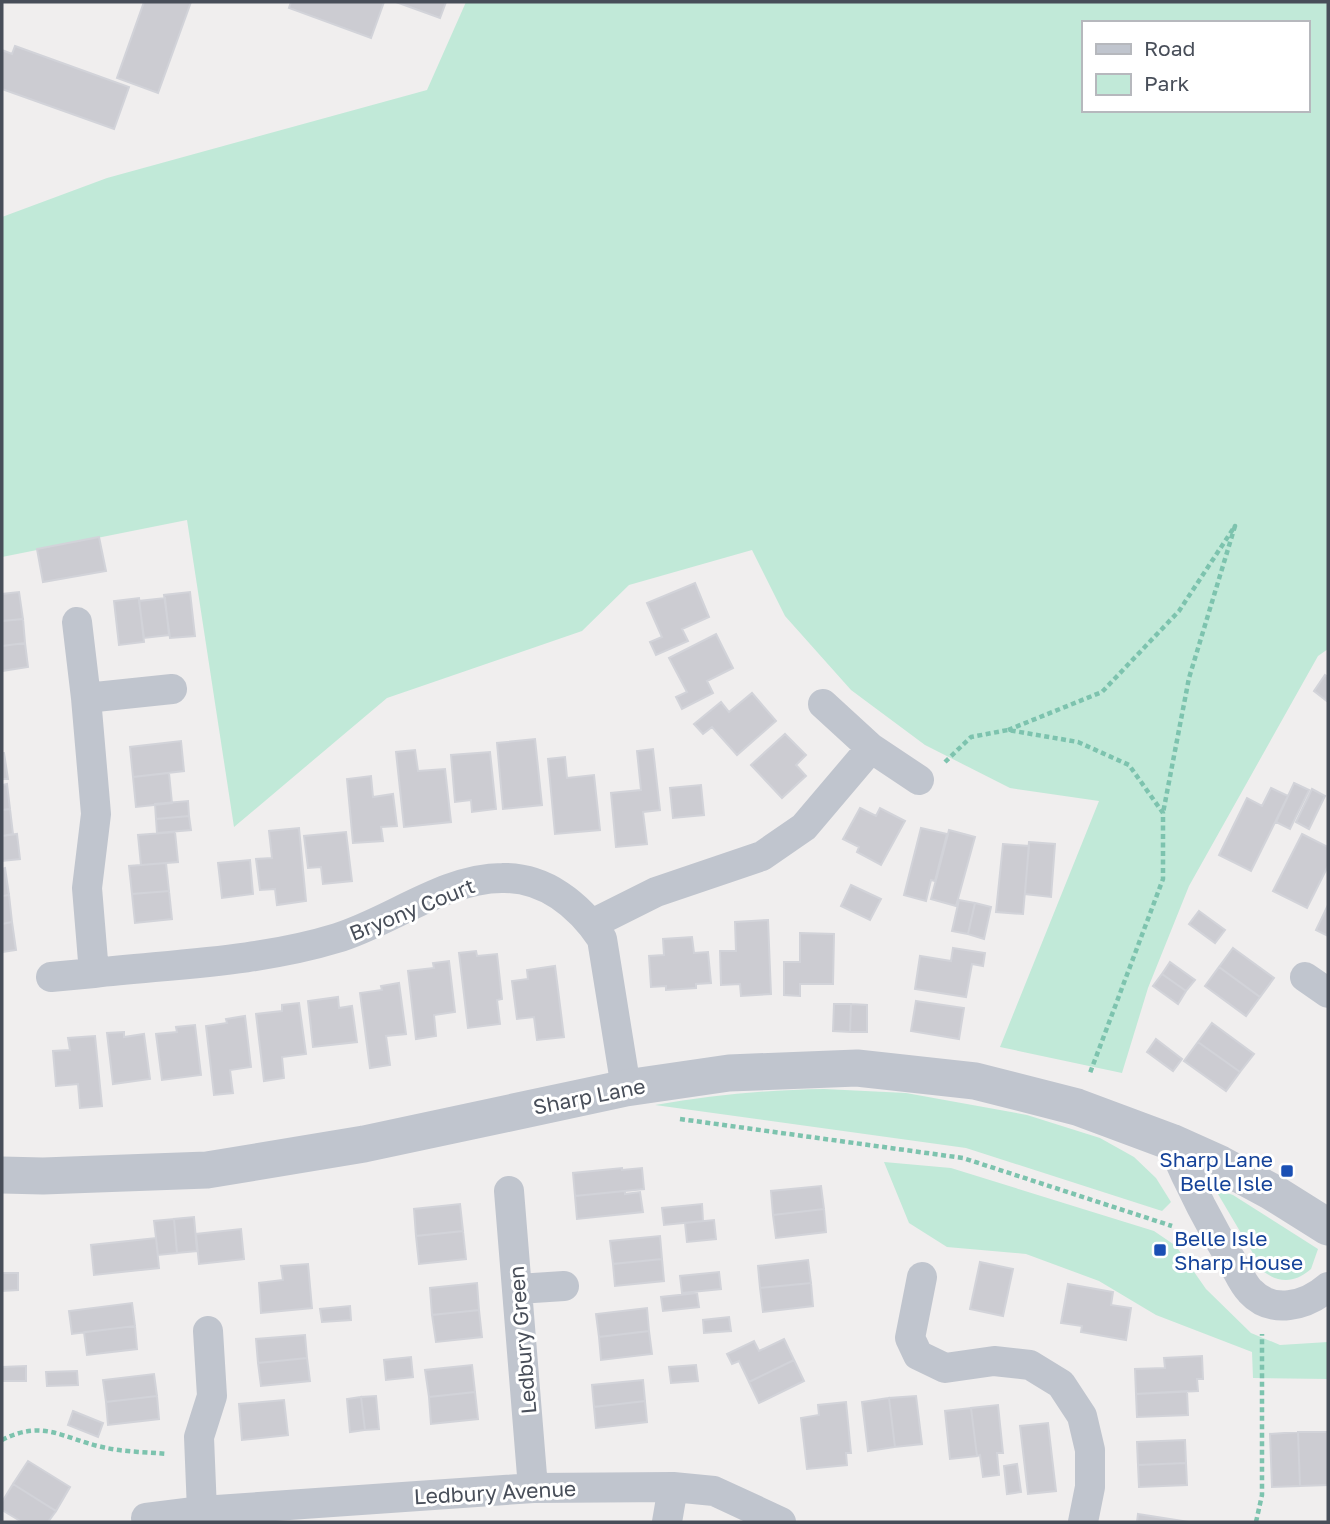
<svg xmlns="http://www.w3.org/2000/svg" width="1330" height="1524" viewBox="0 0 1330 1524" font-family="'Golos Text',sans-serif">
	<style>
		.green { fill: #c1e9d8; fill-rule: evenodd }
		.building { fill: #ccccd2; stroke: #d2d3d9; stroke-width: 2 }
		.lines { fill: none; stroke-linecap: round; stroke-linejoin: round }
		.path { stroke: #7dc3ae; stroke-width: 4.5; stroke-dasharray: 5 3.5; stroke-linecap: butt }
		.minor { stroke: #c0c5ce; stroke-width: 30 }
		.tertiary { stroke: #c0c5ce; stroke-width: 37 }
		.transit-dot { fill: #1a4fb4; stroke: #fff; stroke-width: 2.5 }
		.labels { text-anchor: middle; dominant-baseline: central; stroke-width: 6; stroke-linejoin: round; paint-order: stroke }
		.street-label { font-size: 21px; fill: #484e59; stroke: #fff }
		.transit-label { font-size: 21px; fill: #164399; stroke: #fff; text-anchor: end }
	</style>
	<rect width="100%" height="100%" fill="#f0eeee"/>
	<path class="green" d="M466 2H1328V649L1318 656 1189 886 1148 988 1122 1073 1000 1047 1099 801 1010 788 925 745 851 690 785 616 752 550 629 585 582 631 387 698 234 827 187 520 2 557V217L107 178 427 90ZM1083 23H1307V110H1083Z
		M824 1089 906 1093 1027 1115 1100 1138 1134 1157 1156 1178 1171 1202 1162 1211 966 1148 655 1105C712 1095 766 1090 824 1089Z
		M884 1162 951 1168 1154 1231 1176 1246 1206 1289 1251 1333 1280 1345 1328 1342V1379L1253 1378 1252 1352 1156 1315 1099 1281 1026 1254 947 1247 909 1223Z
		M1215 1189 1233 1195 1318 1249 1311 1269C1296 1282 1281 1284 1264 1272Z"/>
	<path class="building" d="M144 2H191L158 93 117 78Z
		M291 2H384L371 38 289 8Z
		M396 2H446L440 18Z
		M15 46 129 87 114 129 2 89V50L12 54Z
		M99 537 106 571 43 582 37 549Z
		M695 583 709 617 682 629 688 641 656 655 650 642 662 637 647 603Z
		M19 592 23 619 2 621V594Z
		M190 592 195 636 170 638 164 595Z
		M139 598 144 642 119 645 114 601Z
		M165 598 169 635 144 638 139 601Z
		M23 619 25 643 2 646V621Z
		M716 634 733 668 707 681 713 693 682 709 676 697 687 692 669 658Z
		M25 643 28 667 2 671V646Z
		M1325 675 1328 677V702L1314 691Z
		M752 693 776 721 737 755 712 727 703 734 694 724 721 702 729 712Z
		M785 734 806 755 796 765 806 776 782 798 751 765Z
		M535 739 542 805 503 809 497 743Z
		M181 741 184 771 133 777 130 747Z
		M653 749 660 810 643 812 647 844 616 847 611 793 641 790 637 751Z
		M415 750 418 771 445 769 451 822 404 827 396 752Z
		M490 752 496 809 472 812 471 800 455 802 451 755Z
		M2 753H4L8 779H2Z
		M565 757 567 778 594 775 600 830 555 834 548 759Z
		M169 773 172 803 136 807 133 777Z
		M371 776 373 797 393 794 397 826 381 827 383 841 353 843 347 779Z
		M1294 783 1309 790 1290 829 1276 822Z
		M7 784 10 809 2 810V785Z
		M701 785 704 815 673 818 670 788Z
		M1271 788 1288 796 1251 871 1219 855 1247 798 1262 806Z
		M1312 789 1325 796 1309 829 1296 822Z
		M188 801 189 816 156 819 155 804Z
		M860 808 876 816 880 808 905 821 881 865 857 852 859 847 843 839Z
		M10 809 13 834 2 836V810Z
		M189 816 191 830 157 833 156 819Z
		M299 828 306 901 277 905 275 889 260 890 256 859 272 858 269 831Z
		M921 828 947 834 935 881 931 880 926 901 904 895Z
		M949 830 975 837 956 906 931 899Z
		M175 832 178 862 141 865 138 835Z
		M346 832 352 881 323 884 321 867 308 868 304 836Z
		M17 834 20 859 2 861V836Z
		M1302 834 1328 847V866L1307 908 1273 891Z
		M1029 842 1055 844 1051 897 1025 894Z
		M1003 844 1029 846 1023 914 996 912Z
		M250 860 253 894 222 898 218 863Z
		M166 863 169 891 132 894 129 866Z
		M5 868 9 895 2 896V869Z
		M851 885 881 899 870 920 841 906Z
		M169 891 172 919 135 923 132 894Z
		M9 895 12 922 2 924V896Z
		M959 900 975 903 968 934 952 931Z
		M975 903 991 907 984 939 968 934Z
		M1328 905V936L1316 930Z
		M1199 911 1225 930 1215 943 1189 924Z
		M768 920 771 994 741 996 740 984 721 985 720 951H736L735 922Z
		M12 922 16 950 2 952V924Z
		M800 933 834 934 833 984H800V996L784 995V962H800Z
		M692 937 694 953 708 952 711 983 696 984V988L666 990V986L651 987 649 956 664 955 663 939Z
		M953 948 985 953 983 966 972 964 966 997 915 989 920 956 951 961Z
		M1233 948 1274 978 1260 997 1219 967Z
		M476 951 477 956 497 954 502 999 497 1000 500 1024 468 1028 459 953Z
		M449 961 455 1012 434 1015 436 1036 416 1039 408 971 434 968 433 963Z
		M1170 962 1195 980 1186 991 1162 974Z
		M555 966 564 1037 537 1040 534 1017 517 1019 512 981 528 979 527 970Z
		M1219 967 1260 997 1246 1016 1205 986Z
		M1162 974 1186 991 1178 1004 1153 986Z
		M399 983 406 1034 386 1036 390 1065 370 1068 360 993 382 990 381 986Z
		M338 997 339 1008 352 1006 357 1042 313 1047 308 1001Z
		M916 1001 964 1008 959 1039 911 1031Z
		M299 1003 306 1054 282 1057 284 1078 264 1081 256 1014 282 1011V1005Z
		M834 1004H851L850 1032 833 1031Z
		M851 1004 867 1005V1032H850Z
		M245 1016 251 1067 230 1070 233 1093 214 1095 206 1026 227 1023 226 1019Z
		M1212 1023 1254 1054 1240 1072 1198 1042Z
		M195 1025 201 1075 162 1080 156 1034 177 1032 176 1027Z
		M124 1032V1037L144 1034 150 1079 113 1084 107 1033Z
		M95 1036 102 1106 80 1108 78 1084 56 1086 53 1051 70 1050 68 1038Z
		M1156 1039 1182 1059 1173 1071 1147 1052Z
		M1198 1042 1240 1072 1226 1091 1184 1061Z
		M622 1168V1170L642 1168 644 1189 575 1196 573 1173Z
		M821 1186 824 1209 773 1215 771 1191Z
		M625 1191V1194L640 1192 643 1212 577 1219 575 1196Z
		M460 1204 463 1231 416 1236 414 1209Z
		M702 1204 703 1221 664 1225 662 1208Z
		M824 1209 826 1232 776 1238 773 1215Z
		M194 1217 197 1251 177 1253 174 1219Z
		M174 1219 177 1253 158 1255 154 1221Z
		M714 1220 716 1239 687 1242 685 1223Z
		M241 1229 244 1259 199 1264 196 1234Z
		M463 1231 466 1259 419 1264 416 1236Z
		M660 1236 662 1259 613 1264 610 1241Z
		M156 1238 159 1268 94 1275 91 1245Z
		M662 1259 664 1281 615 1286 613 1264Z
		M808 1260 811 1283 760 1288 758 1266Z
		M980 1262 1013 1269 1003 1316 970 1309Z
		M308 1264 312 1308 261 1313 259 1283 283 1280 281 1266Z
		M719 1272 721 1289 682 1293 680 1276Z
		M2 1273H18V1290L2 1291Z
		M477 1283 479 1310 432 1315 430 1288Z
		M811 1283 813 1306 763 1312 760 1288Z
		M1068 1284 1113 1292 1111 1305 1131 1308 1126 1340 1081 1332 1082 1326 1061 1323Z
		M697 1293 699 1307 663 1311 661 1297Z
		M132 1303 135 1326 72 1334 69 1311Z
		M350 1306 351 1320 322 1322 320 1309Z
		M647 1308 649 1331 599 1337 596 1314Z
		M479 1310 482 1337 436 1342 432 1315Z
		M729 1317 731 1331 704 1333 703 1320Z
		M135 1326 137 1349 87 1355 84 1332Z
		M649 1331 652 1354 601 1360 599 1337Z
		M305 1335 307 1358 258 1363 256 1339Z
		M784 1339 794 1360 749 1382 739 1361 732 1364 727 1354 754 1341 759 1351Z
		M1202 1356 1203 1379H1197L1198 1391 1136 1394 1135 1369 1165 1368 1164 1358Z
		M411 1357 413 1377 386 1380 384 1360Z
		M307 1358 310 1381 261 1386 258 1363Z
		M794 1360 804 1381 759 1403 749 1382Z
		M472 1365 475 1392 429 1397 425 1370Z
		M696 1365 698 1381 671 1383 669 1367Z
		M26 1366V1381H2V1367Z
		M77 1371 78 1385 47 1386 46 1372Z
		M154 1374 157 1396 106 1402 103 1380Z
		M643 1380 645 1401 594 1407 592 1385Z
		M1187 1391 1188 1415 1137 1417 1136 1394Z
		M475 1392 478 1419 431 1424 429 1397Z
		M157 1396 159 1419 108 1425 106 1402Z
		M376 1396 379 1429 365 1430 361 1397Z
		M916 1396 922 1444 895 1447 889 1398Z
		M361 1397 365 1430 350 1432 347 1399Z
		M889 1398 895 1447 868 1451 862 1402Z
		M284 1400 288 1435 242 1440 239 1404Z
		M645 1401 647 1422 596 1428 594 1407Z
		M846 1402 851 1453H846L847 1465 807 1469 801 1418 819 1415 818 1405Z
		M998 1405 1003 1453H997L999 1475 983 1477 980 1455 977 1456 971 1408Z
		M971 1408 977 1456 950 1459 945 1411Z
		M73 1411 103 1423 98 1437 68 1425Z
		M1048 1423 1056 1491 1028 1494 1020 1426Z
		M1298 1432H1327L1328 1485 1300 1486Z
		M1298 1432 1300 1486 1272 1487 1270 1434Z
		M1185 1440 1186 1463 1138 1465 1137 1442Z
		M28 1461 70 1487 56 1511 13 1484Z
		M1186 1463 1187 1485 1139 1487 1138 1465Z
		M1017 1464 1021 1492 1007 1494 1004 1466Z
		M13 1484 56 1511 48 1522H22L2 1510V1502Z
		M1138 1514 1189 1522H1137Z"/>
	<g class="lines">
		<path class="path" d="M1008 730 1102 692 1179 611 1235 526 1189 678 1163 813
			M945 762 971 737 1008 730 1078 742 1129 765 1163 813V879L1090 1073
			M680 1119 963 1158 1172 1226
			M2 1440C43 1419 62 1438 102 1447 122 1452 146 1452 167 1454
			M1256 1522 1262 1495V1334"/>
		<path class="minor" d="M77 622 86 698 96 814 87 888 94 973C174 964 259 962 337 938 390 922 445 878 502 878 545 877 579 905 602 939L626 1088
			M86 698 172 689
			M823 704 871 748
			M592 924 656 892 762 856 804 827 871 748 919 780
			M51 977 94 973
			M1305 977 1328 993
			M1171 1142C1189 1184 1209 1224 1233 1263 1238 1272 1243 1284 1250 1291 1272 1315 1306 1306 1328 1287
			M509 1191 533 1488
			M922 1277 910 1338 918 1355 945 1368 994 1361 1030 1365 1061 1384 1082 1416 1090 1450V1487L1083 1522
			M518 1289 564 1286
			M208 1331 212 1396 199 1437 202 1511 533 1488 673 1487 714 1491 781 1522
			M146 1518 202 1511
			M667 1522 673 1487"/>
		<path class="tertiary" d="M2 1175 43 1176 207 1170 364 1144 626 1088 729 1073 857 1068 975 1081 1077 1107 1171 1142 1220 1164 1272 1192 1328 1227"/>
	</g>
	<g class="transit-dot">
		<rect x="1280" y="1164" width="14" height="14" rx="3.5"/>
		<rect x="1153" y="1243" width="14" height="14" rx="3.5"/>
	</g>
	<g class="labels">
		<g class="street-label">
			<text transform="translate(412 909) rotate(-22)">Bryony Court</text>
			<text transform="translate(589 1096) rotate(-11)">Sharp Lane</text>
			<text transform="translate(522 1340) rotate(-95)">Ledbury Green</text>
			<text transform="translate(495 1492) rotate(-3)">Ledbury Avenue</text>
		</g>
		<g class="transit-label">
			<text x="1273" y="1159">Sharp Lane<tspan x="1273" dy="24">Belle Isle</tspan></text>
			<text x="1174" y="1238" text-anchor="start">Belle Isle<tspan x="1174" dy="24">Sharp House</tspan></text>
		</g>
	</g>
	<rect width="1330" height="1524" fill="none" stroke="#484e59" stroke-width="7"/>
	<rect x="1082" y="21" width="228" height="91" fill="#ffffff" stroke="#b6b8bd" stroke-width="2"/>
	<rect x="1096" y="44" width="35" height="10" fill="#c0c5ce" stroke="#b6b8bd" stroke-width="2"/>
	<text x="1144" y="56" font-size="21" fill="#484e59">Road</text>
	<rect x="1096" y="74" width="35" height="21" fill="#c1e9d8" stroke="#b6b8bd" stroke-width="2"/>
	<text x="1144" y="91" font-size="21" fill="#484e59">Park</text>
</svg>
